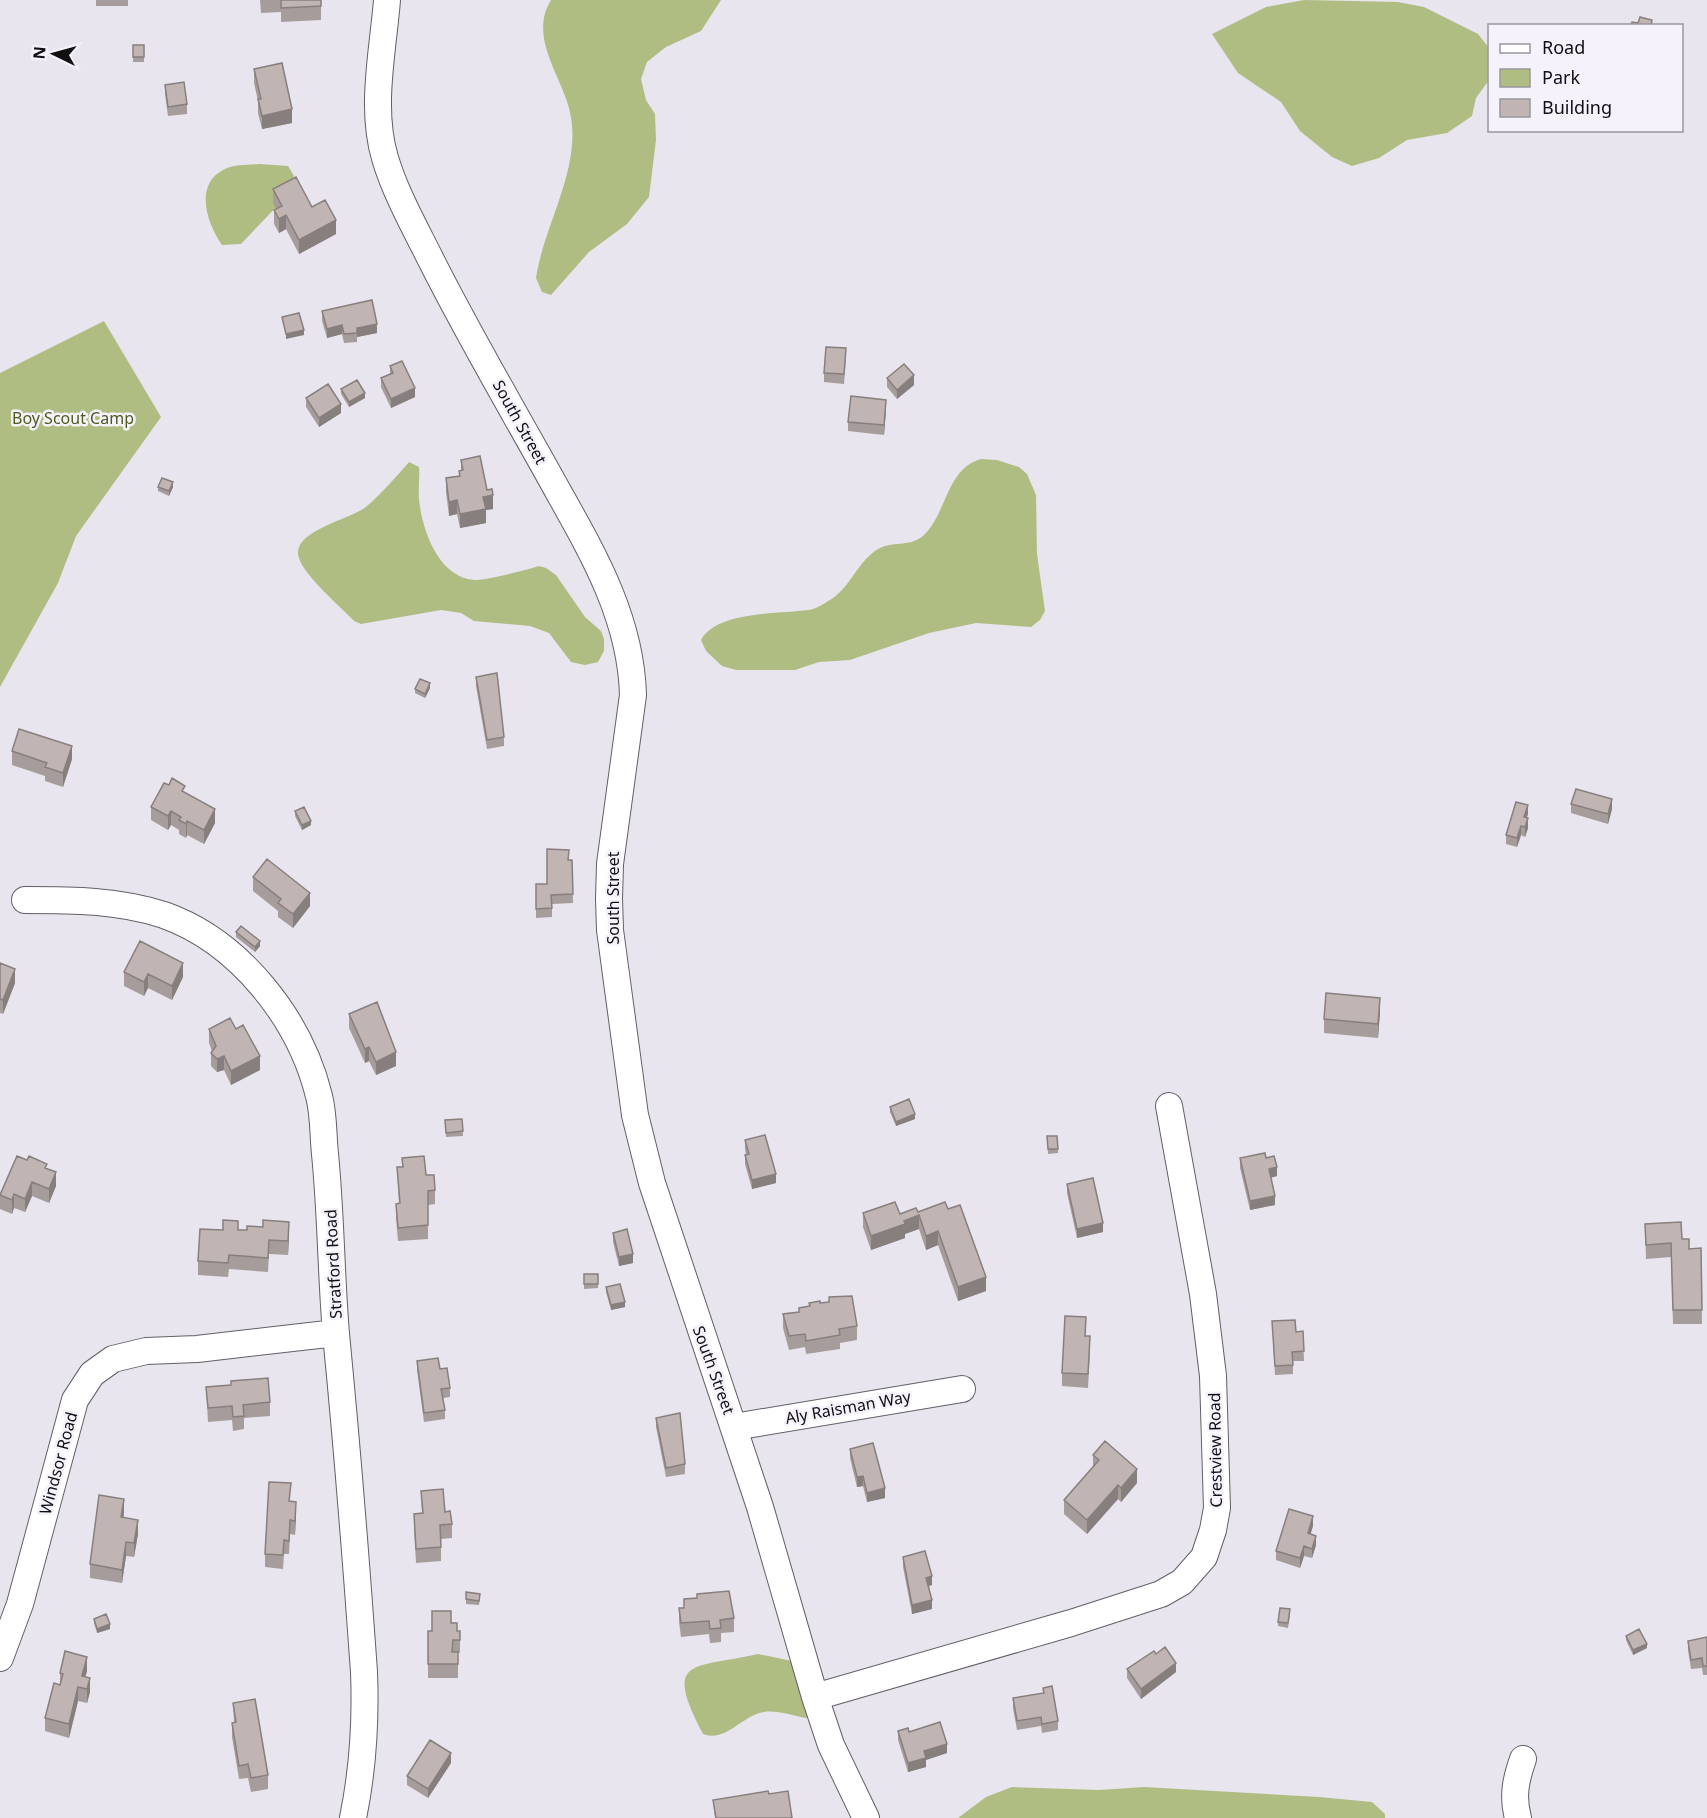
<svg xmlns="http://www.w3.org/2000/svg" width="1707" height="1818" viewBox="0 0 1707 1818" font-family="'Noto Sans',sans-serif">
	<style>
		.green { fill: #afbd83 }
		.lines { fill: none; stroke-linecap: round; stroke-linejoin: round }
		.minor-casing { stroke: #625f67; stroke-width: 28 }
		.minor { stroke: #fff; stroke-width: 26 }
		.wall { fill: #a69c9b }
		.shaded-wall { fill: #877f7e }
		.building { fill: #c1b5b4; stroke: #877f7e; stroke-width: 1.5 }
		.labels { text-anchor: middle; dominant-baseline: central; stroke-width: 5; stroke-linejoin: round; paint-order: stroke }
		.park-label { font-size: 16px; fill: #4f5a1f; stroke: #f6f2fc }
		.street-label { font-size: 16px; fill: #100f12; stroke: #f6f2fc }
	</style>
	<rect width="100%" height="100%" fill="#e9e5ee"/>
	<path class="green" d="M551 0H721L701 31 666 47 647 62 641 79 646 100 655 114 656 140 649 197 627 224 589 252 551 295 542 292 536 278C544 225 580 171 571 117 565 79 527 39 551 0Z
		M1304 0 1398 2 1424 7 1478 34 1489 48V80L1476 98 1472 116 1447 133 1407 140 1379 158 1352 166 1332 157 1300 131 1281 102 1238 73 1212 34 1266 7Z
		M260 164 288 166 294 176 281 202 241 244 222 245C207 224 194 185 223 170 233 164 248 165 260 164Z
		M104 321 161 417 76 536 58 583 0 687V373Z
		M981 459 997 460 1019 467 1027 474 1036 495 1037 554 1045 611 1040 620 1031 627 976 623 929 633 850 660 819 662 795 670H736L722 666 706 651 701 640C717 611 779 614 808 610 817 609 825 603 833 598 851 585 857 564 875 551 891 539 911 549 925 534 947 512 947 468 981 459Z
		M409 462 419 467C420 478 418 488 419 499 422 531 439 578 475 580 487 580 526 570 539 566L546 568 556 575 585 617 601 631 604 639V651L598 662 585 665 571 662 549 633 530 626 474 621 461 613 441 610 361 624 354 621C339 605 305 577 299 558 289 531 353 519 367 506 382 493 396 477 409 462Z
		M758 1654 797 1662 814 1714 806 1718C794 1716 776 1710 764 1712 742 1715 726 1743 703 1734 662 1656 693 1669 758 1654Z
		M1012 1787 1099 1790 1144 1787 1319 1797 1372 1802 1385 1814V1818H958L986 1797Z"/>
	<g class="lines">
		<defs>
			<path id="minor" d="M387 0C383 51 370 108 385 158 395 192 414 226 430 258 470 338 516 415 559 493 595 557 631 620 633 695L610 864 609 899 610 930 635 1115 652 1183 760 1507 815 1697 831 1745 866 1818
				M25 900C72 900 118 900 164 915 240 942 300 1019 319 1096 324 1115 323 1136 325 1154 331 1214 331 1274 336 1334 347 1446 356 1559 364 1672 366 1722 363 1769 353 1818
				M734 1427 962 1389
				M0 1658 20 1604 75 1400 92 1374 113 1359 146 1351 197 1349 336 1333
				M815 1697 1071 1623 1161 1594 1182 1582 1204 1557 1213 1530 1217 1508 1213 1376 1203 1294 1169 1106
				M1518 1818C1512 1796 1516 1779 1523 1759"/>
		</defs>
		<use href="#minor" class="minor-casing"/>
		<use href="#minor" class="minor"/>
	</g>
	<path class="wall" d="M96 0H128V6H96Z
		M260 0H321V20L281 22V12L261 13Z
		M133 45H144V62H133Z
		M254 69 292 123 262 129 258 113V101L254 83Z
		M165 85 187 104V114L168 116 165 94Z
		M273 189 312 207 336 234 299 254 286 229 279 233 274 224V210L276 209 273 203Z
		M322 311 377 333 357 337V342L344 343 342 334 327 338 322 321Z
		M846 358 844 384 824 382V373Z
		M390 366 415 397 391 408 381 387V378L390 374Z
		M887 378 914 385 897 399 887 387Z
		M341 389 365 398 349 407 341 394Z
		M306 398 341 413 319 427 306 407Z
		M886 409 884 435 848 431V422Z
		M461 460 487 490 493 509 486 510V523L460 528 457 514 449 516 446 492V478L459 476V471H461Z
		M158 487H173L169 496 158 491Z
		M476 677 504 737V746L487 749 476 686Z
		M430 688 425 698 415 693V689Z
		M12 751 72 759 63 787 45 781V776L12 765Z
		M185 793 215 823 204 844 187 835 186 838 179 834V830L171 825 168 830 151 820V807Z
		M1571 804 1612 809 1608 824 1571 813Z
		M295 811 311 825 302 830 295 816Z
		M1528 814 1526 818 1528 828 1525 837 1521 835 1517 847 1506 844V835Z
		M569 860H572L573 903 552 904V917L536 918V884H547Z
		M253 877 310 906 293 928 278 917V911L253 891Z
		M236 932 260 946 255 952 236 937Z
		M0 963 15 983 3 1014 0 1013Z
		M124 972 183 977 172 1000 148 988 144 996 124 986Z
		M1380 1012 1378 1038 1324 1033V1019Z
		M349 1014 396 1066 376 1075 369 1061 365 1063 349 1028Z
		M209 1029 260 1070 231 1085 224 1070 217 1072 211 1066V1053L212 1051 209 1043Z
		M890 1107 915 1119 896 1126 890 1112Z
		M462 1119 463 1136 446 1137 445 1120Z
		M1047 1136 1058 1149V1153L1048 1154Z
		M745 1140 776 1183 752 1189 745 1164V1155H746L745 1149Z
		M402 1158 426 1175 435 1190V1204L428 1205V1239L398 1241 396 1217V1204L399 1203 397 1167H402Z
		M1240 1158H1266L1277 1176 1271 1178 1275 1205 1250 1210 1240 1168Z
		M47 1168 56 1186 49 1203 32 1196 25 1212 14 1208 12 1214 0 1209V1194Z
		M1067 1184 1103 1232 1077 1238 1067 1193Z
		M948 1209 986 1291 958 1301 938 1245 926 1250 919 1229 905 1234V1238L871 1250 863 1227V1213L900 1214Z
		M1645 1224 1689 1249 1701 1248 1702 1324H1673L1671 1257 1646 1259Z
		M223 1230H238L289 1236 288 1255 269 1254 268 1272 229 1269 228 1277 198 1275V1261Z
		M613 1233 633 1263 619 1266 613 1242Z
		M584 1274H598V1288L584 1289Z
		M606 1287 625 1307 611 1310 606 1292Z
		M829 1297 857 1326V1340L840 1343V1349L806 1354 805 1347 789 1350 783 1328V1314L799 1312V1308L809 1307V1303H820L829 1302Z
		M1272 1321 1296 1332 1303 1331 1304 1361H1293V1374L1275 1375Z
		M1086 1336 1090 1350 1088 1388 1062 1386V1373Z
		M417 1361 440 1369 450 1388V1397L443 1398 445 1410V1419L424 1422 417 1370Z
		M206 1387 270 1402V1416L244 1418V1429L233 1431 232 1420 208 1422Z
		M656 1418 685 1464V1474L666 1477 656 1427Z
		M850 1449 885 1498 867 1502 863 1486 857 1487 850 1458Z
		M1093 1455 1137 1483 1121 1502 1118 1499 1087 1534 1064 1514V1500L1093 1468Z
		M421 1491 445 1512 452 1524V1538L441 1539V1561L416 1563 414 1528V1514H422Z
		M290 1501 296 1515 295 1535 290 1534 289 1554H284L283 1569 265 1567V1554Z
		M124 1513 123 1518 138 1534 134 1557 126 1556 122 1583 90 1578V1564Z
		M1313 1526 1310 1534 1316 1545 1312 1558 1304 1556 1300 1568 1276 1560V1551Z
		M903 1557 932 1585 929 1586 932 1609 912 1614 903 1567Z
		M697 1594 734 1618V1632L721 1633V1642L710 1643 709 1634 681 1637 679 1622V1608H684V1599L697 1598Z
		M480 1598 479 1605 466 1604V1599Z
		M1290 1614 1288 1628 1278 1626V1622Z
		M94 1619 110 1629 97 1633 94 1623Z
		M451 1623 457 1631H460V1653H458V1678H428V1631H432Z
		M1626 1636 1647 1648 1633 1655 1626 1640Z
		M1707 1640V1675H1703L1702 1668 1691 1669 1688 1650V1641Z
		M1156 1654 1176 1672 1141 1699 1127 1678V1669Z
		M87 1671 85 1677 90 1692 87 1703 78 1701 69 1738 45 1731V1718L60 1685V1673Z
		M1043 1688 1058 1721V1730L1042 1733 1041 1726 1017 1730 1013 1708V1698L1043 1693Z
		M233 1703 268 1775V1789L251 1792 248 1778 239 1779 232 1737V1723L234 1722Z
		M898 1731 909 1732 947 1753 926 1760V1767L908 1772 898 1740Z
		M451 1763 428 1798 407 1785V1776Z
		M769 1794 792 1818H715L713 1800Z"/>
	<path class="shaded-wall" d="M292 109V123L262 129V116Z
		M286 215V229L279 233V219Z
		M336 220V234L299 254V240Z
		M377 324V333L357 337V342V328Z
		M342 325V334L327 338V329Z
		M304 330V335L286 339V334Z
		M914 375V385L897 399V390Z
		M415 388V397L391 408V399Z
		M365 393V398L349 407V402Z
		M886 400V409L884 435V425Z
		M341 404V413L319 427V418Z
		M173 482V487L169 496V491Z
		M493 495V509L486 510V523L460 528V514L483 497Z
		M457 500V514L449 516V502Z
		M430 683V688L425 698V694Z
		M72 746V759L63 787V773Z
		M1612 799V809L1608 824V814Z
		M1528 805V814L1524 826V817Z
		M215 809V823L204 844V830Z
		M171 811V825L168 830V816Z
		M1528 818V828L1525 837V827Z
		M187 821V835L186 838V824Z
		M311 821V825L302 830V825Z
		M1521 826V835L1517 847V838Z
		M310 893V906L293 928V914Z
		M260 941V946L255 952V947Z
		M183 963V977L172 1000V986Z
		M15 969V983L3 1014V1000Z
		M148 974V988L144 996V982Z
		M1380 998V1012L1378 1038V1024Z
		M369 1047V1061L365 1063V1049Z
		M396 1052V1066L376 1075V1062Z
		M224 1056V1070L217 1072V1059Z
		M260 1056V1070L231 1085V1071Z
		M915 1114V1119L896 1126V1122Z
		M1277 1167V1176L1269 1178V1169Z
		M56 1172V1186L49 1203V1189Z
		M776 1174V1183L752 1189V1180Z
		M32 1182V1196L25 1212V1199Z
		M14 1194V1208L12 1214V1200Z
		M1275 1196V1205L1250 1210V1201Z
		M919 1215V1229L905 1234V1238L871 1250V1236L904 1221Z
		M289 1222V1236L288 1255V1241Z
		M1103 1223V1232L1077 1238V1229Z
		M938 1231V1245L926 1250V1236Z
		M633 1254V1263L619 1266V1257Z
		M986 1277V1291L958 1301V1287Z
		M625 1302V1307L611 1310V1305Z
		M1137 1469V1483L1121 1502V1488Z
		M863 1476V1486L857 1487V1477Z
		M1118 1485V1499L1087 1534V1520Z
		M885 1488V1498L867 1502V1493Z
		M124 1499V1513L121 1531V1517Z
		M296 1502V1515L295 1535V1521Z
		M1313 1516V1526L1308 1543V1533Z
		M138 1520V1534L134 1557V1543Z
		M1316 1536V1545L1312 1558V1549Z
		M126 1542V1556L122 1583V1570Z
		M1304 1546V1556L1300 1568V1558Z
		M932 1576V1585L926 1587V1578Z
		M932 1600V1609L912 1614V1605Z
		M110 1624V1629L97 1633V1629Z
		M1647 1644V1648L1633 1655V1650Z
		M87 1657V1671L82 1690V1676Z
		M1176 1663V1672L1141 1699V1689Z
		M90 1678V1692L87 1703V1689Z
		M78 1687V1701L69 1738V1724Z
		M947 1744V1753L926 1760V1767L908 1772V1763L924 1751Z
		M451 1753V1763L428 1798V1789Z"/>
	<path class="building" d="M281 0H321V6L281 8Z
		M1640 17 1652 20 1651 26H1631L1632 22 1638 23Z
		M133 45H144V57H133Z
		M282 63 292 109 262 116 258 99H261L254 69Z
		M184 82 187 104 168 107 165 85Z
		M296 177 312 207 325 200 336 220 299 240 286 215 279 219 274 210 282 206 273 189Z
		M372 300 377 324 357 328V333L344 334 342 325 327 329 322 311Z
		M299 313 304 330 286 334 282 317Z
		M826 347 846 348 844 374 824 373Z
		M402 361 415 388 391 399 381 378 393 373 390 366Z
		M904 364 914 375 897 390 887 378Z
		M357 380 365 393 349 402 341 389Z
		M328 384 341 404 319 418 306 398Z
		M851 396 886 400 884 425 848 422Z
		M480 456 487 490 492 489 493 495 483 497 486 509 460 514 457 500 449 502 446 478 460 476 459 471 463 470 461 460Z
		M162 478 173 482 169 491 158 487Z
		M497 673 504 737 487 740 476 677Z
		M420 679 430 683 425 694 415 689Z
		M19 729 72 746 63 773 45 767 47 763 12 751Z
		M172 778 185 786 182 791 215 809 204 830 187 821 186 824 179 820 181 817 171 811 168 816 151 807 164 783 169 785Z
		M1576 789 1612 799 1608 814 1571 804Z
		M1516 802 1528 805 1524 817 1528 818 1525 827 1521 826 1517 838 1506 835Z
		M304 807 311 821 302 825 295 811Z
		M547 849 569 850 568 860H572L573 894 551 895 552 908 536 909V884H547Z
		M267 859 310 893 293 914 278 903 281 899 253 877Z
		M241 926 260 941 255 947 236 932Z
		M140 941 183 963 172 986 148 974 144 982 124 972Z
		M0 963 15 969 3 1000 0 999Z
		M1326 993 1380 998 1378 1024 1324 1019Z
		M377 1002 396 1052 376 1062 369 1047 365 1049 349 1014Z
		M230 1018 236 1029 243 1025 260 1056 231 1071 224 1056 217 1059 211 1053 216 1046 209 1029Z
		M909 1099 915 1114 896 1122 890 1107Z
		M462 1119 463 1131 446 1133 445 1120Z
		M765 1135 776 1174 752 1180 745 1155 749 1154 745 1140Z
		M1047 1136H1057L1058 1149H1048Z
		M1265 1153 1266 1158 1274 1156 1277 1167 1269 1169 1275 1196 1250 1201 1240 1158Z
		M17 1156 27 1160 29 1156 47 1164 45 1168 56 1172 49 1189 32 1182 25 1199 14 1194 12 1200 0 1195Z
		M424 1156 426 1175H434L435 1190 428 1191V1225L398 1228 396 1204 400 1203 397 1167H403L402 1158Z
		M1093 1178 1103 1223 1077 1229 1067 1184Z
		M895 1202 900 1214 916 1208 918 1212 945 1202 948 1209 960 1205 986 1277 958 1287 938 1231 926 1236 919 1215 904 1221 905 1224 871 1236 863 1213Z
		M223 1220 238 1221V1230H247V1226L263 1227V1220L289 1222 288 1241 269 1240 268 1258 229 1255 228 1263 198 1261 200 1229 223 1230Z
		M1681 1222 1682 1239H1689V1249L1701 1248 1702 1310H1673L1671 1243 1646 1245 1645 1224Z
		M627 1229 633 1254 619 1257 613 1233Z
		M584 1274H598V1284H584Z
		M620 1284 625 1302 611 1305 606 1287Z
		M852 1296 857 1326 839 1329 840 1335 806 1341 805 1334 789 1336 783 1314 799 1312V1308L810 1306 809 1303 820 1301V1303L829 1302V1297Z
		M1065 1316 1086 1317 1085 1336H1090L1088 1374 1062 1373Z
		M1295 1320 1296 1332 1303 1331 1304 1351 1292 1352 1293 1365 1275 1366 1272 1321Z
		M438 1358 440 1369 447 1368 450 1388 441 1389 445 1410 424 1413 417 1361Z
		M268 1378 270 1402 243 1405 244 1416 233 1417 232 1406 208 1408 206 1387 231 1385V1381Z
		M680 1413 685 1464 666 1468 656 1418Z
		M1105 1441 1137 1469 1121 1488 1118 1485 1087 1520 1064 1500 1099 1460 1093 1455Z
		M873 1443 885 1488 867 1493 863 1476 857 1477 850 1449Z
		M269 1482 291 1483 289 1501 296 1502 295 1521 290 1520 289 1541 284 1540 283 1555 265 1554Z
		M443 1489 445 1512 450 1511 452 1524 440 1525 441 1547 416 1549 414 1514 423 1513 421 1491Z
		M99 1495 124 1499 121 1517 138 1520 134 1543 126 1542 122 1570 90 1564Z
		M1289 1509 1313 1516 1308 1533 1316 1536 1312 1549 1304 1546 1300 1558 1276 1551Z
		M925 1551 932 1576 926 1578 932 1600 912 1605 903 1557Z
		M729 1591 734 1618 720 1620 721 1628 710 1629 709 1621 681 1623 679 1608H684V1599L697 1598V1594Z
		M466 1592 480 1594 479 1601 466 1599Z
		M1280 1608 1290 1609 1288 1623 1278 1622Z
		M432 1611H451V1623H457V1631H460V1640H453L452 1652H458V1664H428V1631H432Z
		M106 1614 110 1624 97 1629 94 1619Z
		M1639 1629 1647 1644 1633 1650 1626 1636Z
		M1707 1637V1666H1703L1702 1658 1691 1660 1688 1641Z
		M1165 1647 1176 1663 1141 1689 1127 1669 1154 1651 1156 1654Z
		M65 1651 87 1657 82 1676 90 1678 87 1689 78 1687 69 1724 45 1718 54 1683 60 1685 63 1674 60 1673Z
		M1052 1686 1058 1721 1042 1724 1041 1717 1017 1721 1013 1698 1044 1693 1043 1688Z
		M255 1699 268 1775 251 1778 248 1764 239 1766 232 1723 236 1722 233 1703Z
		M940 1722 947 1744 924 1751 926 1758 908 1763 898 1731 908 1728 909 1732Z
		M430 1740 451 1753 428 1789 407 1776Z
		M768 1791 769 1794 788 1791 792 1818H716L713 1800Z"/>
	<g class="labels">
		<g class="park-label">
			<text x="73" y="418">Boy Scout Camp</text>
		</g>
		<g class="street-label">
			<text transform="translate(520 422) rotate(61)">South Street</text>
			<text transform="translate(613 898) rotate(-90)">South Street</text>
			<text transform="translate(333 1264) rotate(-93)">Stratford Road</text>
			<text transform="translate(714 1370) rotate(70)">South Street</text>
			<text transform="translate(848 1407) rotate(-10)">Aly Raisman Way</text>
			<text transform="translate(1215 1450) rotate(-91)">Crestview Road</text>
			<text transform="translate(58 1463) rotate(-75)">Windsor Road</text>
		</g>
	</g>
	<rect x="1488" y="24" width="195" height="108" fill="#f6f2fc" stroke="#9a979e" stroke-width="1.5"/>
	<rect x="1500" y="44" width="30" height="9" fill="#ffffff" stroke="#9a979e" stroke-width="1.5"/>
	<text x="1542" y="54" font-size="18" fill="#100f12">Road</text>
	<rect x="1500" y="69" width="30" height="18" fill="#afbd83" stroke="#9a979e" stroke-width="1.5"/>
	<text x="1542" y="84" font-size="18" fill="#100f12">Park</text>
	<rect x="1500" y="99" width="30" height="18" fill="#c1b5b4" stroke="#9a979e" stroke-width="1.5"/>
	<text x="1542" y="114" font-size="18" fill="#100f12">Building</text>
	<g transform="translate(54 54) rotate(275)" stroke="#f6f2fc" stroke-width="4.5" paint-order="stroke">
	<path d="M0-4.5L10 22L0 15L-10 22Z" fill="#100f12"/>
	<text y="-9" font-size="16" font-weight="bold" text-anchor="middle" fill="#100f12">N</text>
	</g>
</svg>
